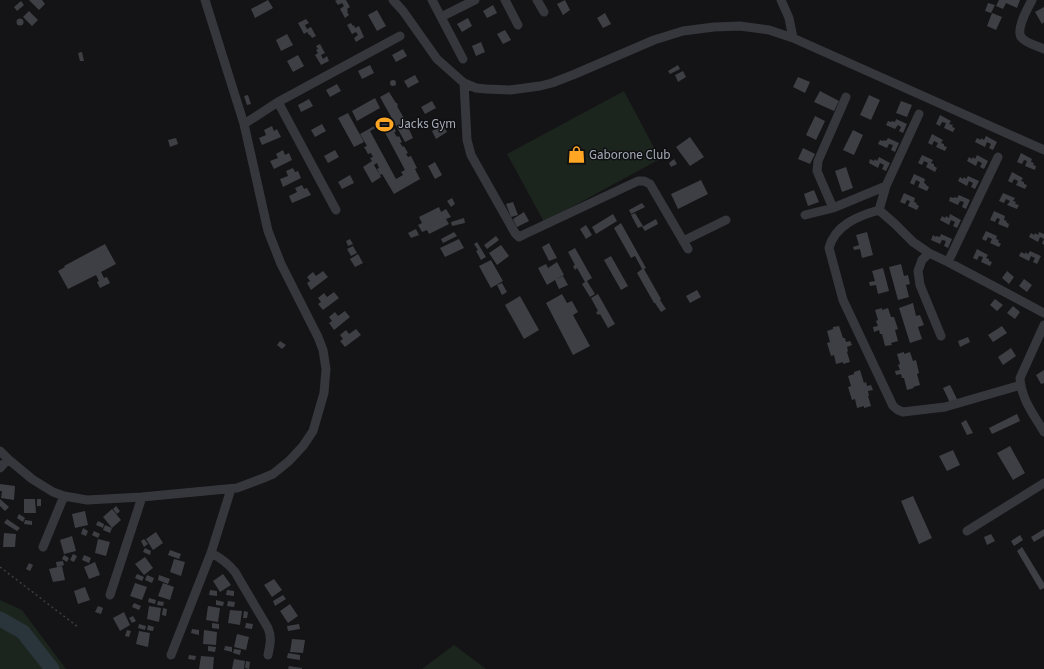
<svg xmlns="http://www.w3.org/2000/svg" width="1044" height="669" viewBox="0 0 1044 669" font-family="'Source Sans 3',sans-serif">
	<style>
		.green { fill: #1c251d }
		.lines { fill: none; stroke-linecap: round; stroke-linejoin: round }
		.river { stroke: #29353b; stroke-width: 15 }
		.building { fill: #3e3f44; fill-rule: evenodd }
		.path { stroke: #3b3e43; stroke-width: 1.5; stroke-dasharray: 2 3; stroke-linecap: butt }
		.minor { stroke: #35373c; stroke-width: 9 }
		.labels { text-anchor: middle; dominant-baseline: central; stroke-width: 3; stroke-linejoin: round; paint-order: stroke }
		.poi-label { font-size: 13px; fill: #a5acb8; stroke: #0f0f11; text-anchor: start }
	</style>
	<rect width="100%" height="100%" fill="#141416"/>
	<path class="green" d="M624 91 660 159 544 222 507 154Z
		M0 600 22 610 66 669H0Z
		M454 645 486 669H422Z"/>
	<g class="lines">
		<path class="river" d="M0 619 23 632 52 669"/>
	</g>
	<path class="building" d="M29 0H42L45 4 39 10Z
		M268 0 273 8 255 18 251 9Z
		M337 0H346L350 7 347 9 348 11 347 12 349 15 345 18 340 9 344 6 342 3 338 5 335 1Z
		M565 0 570 10 563 15 557 4Z
		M999 0H1020L1017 8 1006 3 1003 9 996 6Z
		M21 1 24 5 17 11 14 7Z
		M988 3 995 5 991 13 985 11Z
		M493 5 497 13 487 18 483 11Z
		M1044 7V22L1042 24 1035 12Z
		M377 10 386 26 377 31 368 15Z
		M29 11 38 20 32 26 23 17Z
		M605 13 611 24 603 28 597 18Z
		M992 13 1002 17 996 30 987 26Z
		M468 18 472 26 462 32 457 24Z
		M16.5 22a3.5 3.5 0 1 1 7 0a3.5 3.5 0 1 1-7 0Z
		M306 19 309 23 305 25 307 29 311 27 316 36 312 38 310 35H309L307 32 304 34 298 23Z
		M351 23 353 26 354 25 355 28 359 26 364 37 356 42 354 38 358 35 356 32 352 34 347 25Z
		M505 30 511 40 503 44 497 34Z
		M287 34 293 45 281 51 276 40Z
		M481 42 485 52 476 56 472 46Z
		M320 44 325 53 321 55 323 59 327 56 329 61 321 65 315 55 318 53 316 50 318 49 316 46Z
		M403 49 407 56 396 62 392 55Z
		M82 52 84 61H80L78 53Z
		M298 55 304 66 293 72 287 61Z
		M370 65 374 73 362 79 358 71Z
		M678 65 680 69 670 74 668 71Z
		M683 71 686 77 678 82 675 75Z
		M415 75 419 82 408 88 404 81Z
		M798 77 810 82 805 93 793 87Z
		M390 83a3 3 0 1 1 6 0a3 3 0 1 1-6 0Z
		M337 84 341 91 330 97 326 90Z
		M820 91 839 101 834 111 814 102Z
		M389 92 396 103H397L398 106H397L409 127H408L413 138 405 142 380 97Z
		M248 95 251 104 247 105 244 96Z
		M869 95 880 100 871 120 860 115Z
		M375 98 380 108 357 121 352 111Z
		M309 99 313 106 301 112 298 105Z
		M432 101 436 108 425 114 421 107Z
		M901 101 912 105 907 117 896 113Z
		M348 113 364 142 354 147 338 118Z
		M940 115 951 121 949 124 953 125 952 127 955 128 953 132 944 128 946 123 942 122 940 126 936 124Z
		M815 116 825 121 816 140 806 135Z
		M387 119 391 126 393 125 396 132H394L397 137 399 136 402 142 400 143 403 147 404 146 408 153 406 154 408 157 411 156 417 168 415 169 420 179 394 194 382 174 380 175 377 169 379 168 377 163 374 165 381 177 372 183 363 167 372 161 370 158 373 157 371 153 368 154 364 147 367 146 360 134ZM381 125 405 170 401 172 403 175 396 179 370 131Z
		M896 119 907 124 903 133 899 131 901 127 898 125 895 129 886 125 888 121 891 122 892 121 895 122Z
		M322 124 326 131 315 137 311 130Z
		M443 125 447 132 436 139 432 131Z
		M272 126 274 131 277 129 281 137 262 145 259 138 266 135 264 130Z
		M853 130 863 135 854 155 843 150Z
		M932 134 943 140 941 143 944 144V146L947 147 945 151 936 147 938 143 934 141 932 145 928 143Z
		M986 136 997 142 993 150 989 148 991 144 987 142 985 147 975 142 977 138 981 140V138L984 140Z
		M690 137 704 157 690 166 676 147Z
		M176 138 178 144 170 147 168 140Z
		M888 138 899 143 895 152 891 150 893 145 889 144 887 148 878 144 880 140 883 141 884 140 886 141Z
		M803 148 815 154 810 164 798 159Z
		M283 150 285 155 289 153 292 160 274 169 270 161 278 158 276 154Z
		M335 150 339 157 328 163 324 156Z
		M1021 153 1032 159 1031 162 1034 163 1033 165 1036 166 1035 170 1025 166 1027 161 1024 160 1022 164 1017 162Z
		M922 155 933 160 931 163 934 164V166L937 168 935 172 926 167 928 163 924 161 922 165 918 163Z
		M977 155 988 161 984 169 980 167 982 163 978 161 976 166 967 161 969 157 972 159 973 157 975 159Z
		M879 157 890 163 886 171 882 169 884 165 880 163 878 168 869 163 870 159 874 161 875 159 877 161Z
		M674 159 677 164 671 167 669 163Z
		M435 162 442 175 435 179 428 166Z
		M846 167 853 188 842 192 835 171Z
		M293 168 295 172 298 171 301 178 283 187 280 179 288 176 286 171Z
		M1012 172 1023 178 1021 181 1024 182V184L1027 185 1025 189 1016 185 1018 181 1014 179 1012 183 1008 181Z
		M914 174 925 179 924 183 926 184V185L929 187 927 191 918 187 920 182 916 180 914 185 910 183Z
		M350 175 354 183 342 189 338 182Z
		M968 176 979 181 975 189 971 187 973 183 969 181 967 186 958 181 960 177 963 179 964 177 966 179Z
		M701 180 708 194 678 209 671 194Z
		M302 185 304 189 307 188 311 195 292 203 289 196 297 192 295 188Z
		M814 190 819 202 808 206 804 194Z
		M904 193 915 198 914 202 917 203 916 204 919 206 917 210 908 206 910 201 907 200 905 204 900 202Z
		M1003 193 1015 198 1013 201 1016 202 1015 204 1019 205 1017 209 1007 205 1010 201 1006 199 1004 203 999 201Z
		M959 195 970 200 966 209 962 207 964 202 960 201 958 205 949 201 950 197 954 198 955 197 957 198Z
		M452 198 455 204 451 207 447 201Z
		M513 202 518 215 511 217 506 204Z
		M642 203 645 207 631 214 629 210Z
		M439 207 441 212 446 209 451 217 446 219 449 224 429 234 427 230 422 232 418 225 422 223 419 217Z
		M994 211 1005 216 1004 220 1007 221 1006 222 1009 224 1008 228 998 224 1000 219 997 218 995 222 990 220Z
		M524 212 529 221 517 227 513 219Z
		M635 213 643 226 638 228 631 215Z
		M613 214 617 221 596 234 592 227Z
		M950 214 961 220 957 228 953 226 955 222 951 220 949 225 940 220 942 216 945 218 946 216 949 218Z
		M464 218 465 223 452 226 451 222Z
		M656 219 658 224 645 231 642 227Z
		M621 223 646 268 644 269 661 299 660 300 666 309 661 312 655 303H654L637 273 642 269 635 256 631 258 614 228Z
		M586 225 592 235 586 239 580 229Z
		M416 229 419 235 411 238 408 233Z
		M986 231 997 236 996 239 999 240 998 242 1001 244 999 247 990 243 992 239 988 237 986 241 982 239Z
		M454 232 457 236 443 243 441 239Z
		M867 232 873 255 862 258 860 249 854 250 853 247 859 245 856 235Z
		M1039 232 1044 234V245L1042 243 1044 239 1040 237 1038 242 1029 237 1031 233 1034 235 1035 233 1038 235Z
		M941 234 952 239 948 248 944 246 946 241 942 240 940 244 931 240 933 235 936 237V236L940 237Z
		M496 236 499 240 487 249 484 245Z
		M350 239 353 244 348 246 346 241Z
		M459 239 464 248 445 257 440 248Z
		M477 242 486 257 481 260 476 251 478 250 474 244Z
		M549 243 557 258 549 261 542 247Z
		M105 244 116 264 101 272 104 278 107 277 110 283 100 288 97 282 99 281 96 275 68 289 58 271 65 267 64 266Z
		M501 245 509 256 497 265 489 253Z
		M353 246 357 253 351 256 347 249Z
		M575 248 592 278 587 281 595 294 590 297 582 284 585 282 577 268 575 270 573 266 575 265 568 252Z
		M977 249 988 255 986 258 989 259V261L992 262 990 266 981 262 983 257 979 256 977 260 973 258Z
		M1030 251 1041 256 1037 264 1033 262 1035 258 1031 256 1029 261 1019 256 1021 252 1025 254V252L1028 254Z
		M358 254 363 263 355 267 350 259Z
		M611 256 628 286 621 290 604 260Z
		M491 260 503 281 491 288 479 266Z
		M557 262 564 275 556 279 563 276 568 285 559 289 555 280 547 285 538 268 546 264 548 268Z
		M901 264 904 276 908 275 910 284 906 285 909 297 898 300 889 267Z
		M883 268 889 291 878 294 876 285 870 286 869 282 875 281 872 271Z
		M323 271 328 277 311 290 307 283 310 281 307 277 313 272 316 276Z
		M1007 271 1014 277 1009 284 1002 278Z
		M1024 279 1032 285 1027 292 1019 286Z
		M502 283 507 292 502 295 497 285Z
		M697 290 701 297 690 303 686 296Z
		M334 292 339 298 323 310 318 304 321 302 318 298 324 293 327 297Z
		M562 294 567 303 572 301 578 312 573 315 590 346 573 355 546 303Z
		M598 294 615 324 608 328 600 314 598 315 596 312 598 311 591 298Z
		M520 296 539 330 524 339 505 305Z
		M995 299 1003 305 997 311 990 305Z
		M913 303 916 316 920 315 924 325 918 327 922 339 910 343 899 308Z
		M1013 306 1020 312 1015 319 1007 313Z
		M882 308V310L888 308 891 317H894L898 329 895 330 898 341 891 343 892 345 885 346 882 334H880L879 330 874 332 873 327 878 326 876 321 878 320 875 310Z
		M345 311 350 317 334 330 329 323 332 321 329 317 335 312 338 316Z
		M839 326 843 338H845L846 342 850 341 852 345 847 347 848 351 847 352 850 362 843 364V362L836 364 834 355 831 356 827 343 830 342 827 331 833 329V327Z
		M1002 326 1007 333 993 342 988 335Z
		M356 329 361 335 345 347 340 341 343 339 340 335 346 330 349 334Z
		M968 337 970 342 960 347 958 341Z
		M280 341 286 345 282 349 277 345Z
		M1011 348 1016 356 1003 365 998 357Z
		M904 352V354L910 352 913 361 916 360 919 373 917 374 920 385 913 387 914 388 907 390 904 378H902L901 374 896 375 895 371 900 370 898 365 900 364 897 354Z
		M860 370 864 383 866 382 867 386 871 385 873 390 868 391 869 396H868L871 406 864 408V406L857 408 855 399 852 400 848 387 851 386 848 376 854 374V372Z
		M1044 370V383L1041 384 1036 375Z
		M950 385 958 401 951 405 943 388Z
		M1017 414 1020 421 992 434 989 428Z
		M966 420 973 433 967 435 961 423Z
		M1010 446 1025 473 1013 480 997 453Z
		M953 450 960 465 947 471 939 456Z
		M0 484 15 486 14 500 1 498 2 491H0Z
		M913 496 932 538 919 544 901 501Z
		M0 499 9 507 5 511 0 506Z
		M24 499H35L36 513H24Z
		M37 499H41V506H37Z
		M116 506 120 511 117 514 113 509Z
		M112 509 121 520 112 528 103 517Z
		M85 511 88 525 75 528 72 514Z
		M19 514 25 518 23 522 17 518Z
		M7 519 20 528 17 531 4 523Z
		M25 520 32 521V525L24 524Z
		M98 521 104 524 103 528 96 525Z
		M105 525 112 528 110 533 103 530Z
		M83 528 88 531 86 536 81 534Z
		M1044 529V536L1034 542 1031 537Z
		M94 531 100 534 98 538 92 535Z
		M156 532 163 543 153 550 146 539Z
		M4 533 16 534 15 547H3Z
		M991 534 995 541 987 545 984 537Z
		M1020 535 1023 540 1014 546 1011 541Z
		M72 536 76 551 64 554 60 540Z
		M98 539 110 542 106 556 95 553Z
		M144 539 148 544 144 547 141 541Z
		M1022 547 1044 583V588L1040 590 1017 551Z
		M145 548 151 551 150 555 143 552Z
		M170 550 181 554 179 559 168 555Z
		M73 554 77 556 74 562 70 560Z
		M64 555 69 558 67 562 62 559Z
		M84 555 91 558 89 563 82 560Z
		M145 557 153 568 144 575 135 564Z
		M174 559 185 562 181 576 170 572Z
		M63 561 64 565 57 567 56 562Z
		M95 562 100 575 89 579 84 567Z
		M29 563 33 565 30 571 26 569Z
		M62 566 65 580 53 582 49 569Z
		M137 574 144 577 142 581 135 578Z
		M223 574 231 585 220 592 213 581Z
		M147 575 154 578 152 583 145 580Z
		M159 575 170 579 168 584 158 580Z
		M274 579 282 590 272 597 264 585Z
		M135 583 147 587 142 600 130 596Z
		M163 583 174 587 170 600 158 596Z
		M85 587 90 600 78 604 74 591Z
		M210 590 217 591V596L209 595Z
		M227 590 234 591V596L226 595Z
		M283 595 286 599 275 606 273 601Z
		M149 598 156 600 155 604 148 602Z
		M216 600 224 602 223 606 216 605Z
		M158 601 164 602 163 606 157 605Z
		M228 601 235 602 234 607 227 606Z
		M134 603 141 606 139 610 132 607Z
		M290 604 298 616 288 623 280 611Z
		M98 606 103 608 101 614 95 612Z
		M149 606 161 608 159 622 147 619Z
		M208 606 220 608 218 622 206 620Z
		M163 608 167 609 166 616 162 615Z
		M230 610 242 611 240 625 228 623Z
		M244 611 248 612 247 618H243Z
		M124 612 130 625 120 631 113 618Z
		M133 616 136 621 132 623 129 618Z
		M212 623 219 624V629L212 628Z
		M246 623 253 624 252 629 245 628Z
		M139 624 146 626 145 630 138 628Z
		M299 624 300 629 288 631 287 626Z
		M148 625 154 627 153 631 147 630Z
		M192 629 199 630V635L191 633Z
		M127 630 131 631 129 637 125 636Z
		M204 630 217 632 216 645 203 644Z
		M139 631 150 633 148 647 136 644Z
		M237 634 249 637 246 650 234 647Z
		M292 639 305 640 303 653 290 652Z
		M208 646 216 647 215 652 208 651Z
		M225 646 232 647V652L224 650Z
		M234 649 241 650 240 655 233 653Z
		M288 653 300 655V660L287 658Z
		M189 655 196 656 195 660 188 659Z
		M201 656 214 657 213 669H199Z
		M234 659 245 661 244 669H232Z
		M246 661 250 662 249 669 245 668Z
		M289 666 302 668V669H288Z"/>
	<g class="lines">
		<path class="path" d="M0 567 78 627"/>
		<path class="minor" d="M393 0 403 11 437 59 464 83 476 88 486 89 510 90 540 86 552 83 575 74 654 40 683 31 714 27 740 26 769 30 793 38 1044 150
			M432 0 463 59
			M505 0 518 25
			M537 0 544 12
			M781 0 789 18 793 38
			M1032 0C1028 8 1016 28 1021 37 1025 43 1037 46 1044 49
			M441 17 475 0
			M464 83 467 140 471 155 515 233 519 237 525 234 638 181H644L650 184 688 249
			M278 102 336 210
			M244 124 278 102 400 36
			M886 186 879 210 895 224 913 242 929 253 948 262 1044 313
			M833 208 817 171 818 161 846 97
			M879 210C858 216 835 225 829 248L843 300 893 406 898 410 903 412 945 407 1021 385
			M805 215 833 208 886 186 919 114
			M683 241 726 220
			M929 253 922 260 918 271 920 285 941 336
			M948 262 998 157
			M1044 325 1020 378C1021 399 1034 415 1044 432
			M0 451 8 459 32 479 53 492 64 496 87 500 142 497 237 488 261 479 273 474 289 461 303 446 313 431 324 393 326 369 323 350 318 337 281 264 268 231 244 124 205 0
			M0 468 8 459
			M967 531 1044 483
			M43 547 64 496
			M211 553C221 558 228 563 235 572L268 628C272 637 270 645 268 655
			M110 595 142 497
			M171 655 211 553 231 489"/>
	</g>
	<defs>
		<symbol id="stadium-bare" viewBox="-9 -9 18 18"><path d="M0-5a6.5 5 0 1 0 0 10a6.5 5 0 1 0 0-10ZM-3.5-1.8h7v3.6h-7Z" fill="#ffa724" stroke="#0f0f11" stroke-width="2.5" paint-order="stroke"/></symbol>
		<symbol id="shop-bare" viewBox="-9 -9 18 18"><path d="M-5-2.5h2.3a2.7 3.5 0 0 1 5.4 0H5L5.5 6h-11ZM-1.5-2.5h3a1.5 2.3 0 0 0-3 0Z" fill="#ffa724" stroke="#0f0f11" stroke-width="2.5" paint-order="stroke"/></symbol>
	</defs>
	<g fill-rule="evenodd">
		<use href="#stadium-bare" x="372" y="112" width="25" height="25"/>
		<use href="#shop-bare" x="564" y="142" width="25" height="25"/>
	</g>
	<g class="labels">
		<g class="poi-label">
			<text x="398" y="124">Jacks Gym</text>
			<text x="589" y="155">Gaborone Club</text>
		</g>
	</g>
</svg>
